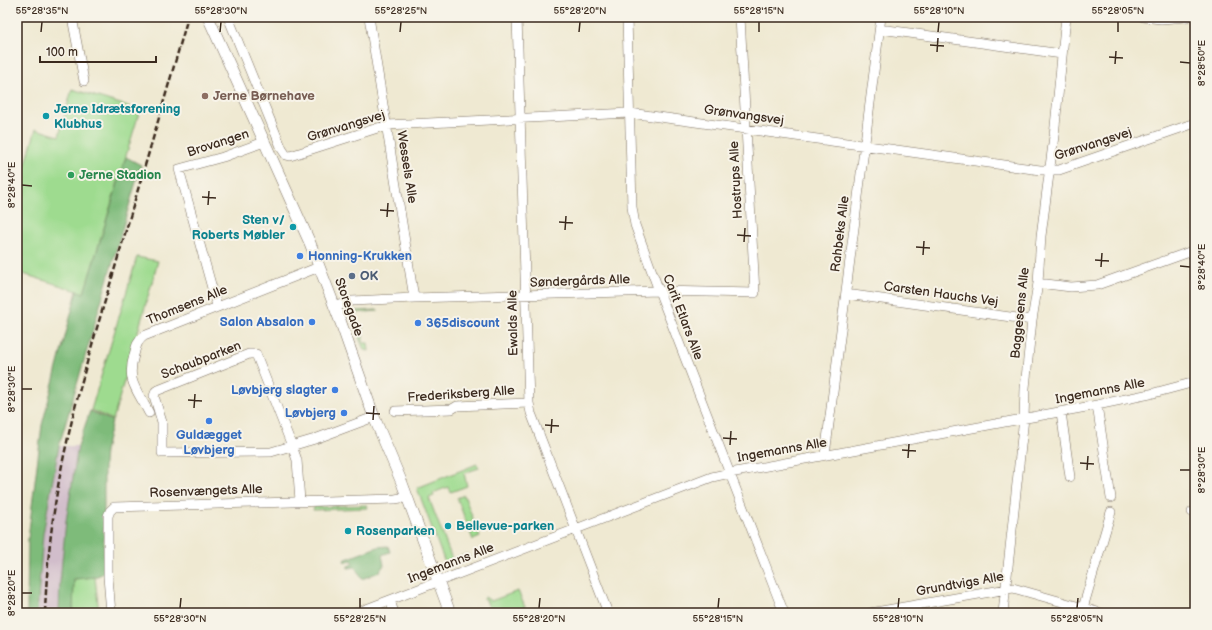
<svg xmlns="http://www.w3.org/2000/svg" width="1212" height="630" viewBox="0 0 1212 630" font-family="'Balsamiq Sans',sans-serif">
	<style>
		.industrial { fill: #d1bdcb }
		.green { fill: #9edb8f; stroke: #6c8256 }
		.forest { fill: #7ebb7a; stroke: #5c724c }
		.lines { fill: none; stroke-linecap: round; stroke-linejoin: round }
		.minor-casing { stroke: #7a6d5d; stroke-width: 10 }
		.tertiary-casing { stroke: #7a6d5d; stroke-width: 12 }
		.minor { stroke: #fff; stroke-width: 9 }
		.tertiary { stroke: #fff; stroke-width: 11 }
		.rail { stroke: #3b2a1e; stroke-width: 2.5; stroke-dasharray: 6 3; stroke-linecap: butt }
		.ticks { fill: none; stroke: #3b2a1e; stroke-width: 1.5 }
		.education-dot { fill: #8d6e63; stroke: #f7f3e8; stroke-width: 1.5 }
		.culture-dot { fill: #0f9aa8; stroke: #f7f3e8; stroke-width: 1.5 }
		.leisure-dot { fill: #2e9e5b; stroke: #f7f3e8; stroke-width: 1.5 }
		.shop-dot { fill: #3f7fe0; stroke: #f7f3e8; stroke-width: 1.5 }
		.service-dot { fill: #5c6f8a; stroke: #f7f3e8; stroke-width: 1.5 }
		.labels { text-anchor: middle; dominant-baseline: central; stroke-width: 4; stroke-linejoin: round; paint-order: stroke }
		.education-label { font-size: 13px; font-weight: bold; fill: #785e54; stroke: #f7f3e8; text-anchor: start }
		.culture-label { font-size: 13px; font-weight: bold; fill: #0d838f; stroke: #f7f3e8; text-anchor: start }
		.street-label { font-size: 13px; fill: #3b2a1e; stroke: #f7f3e8 }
		.leisure-label { font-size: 13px; font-weight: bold; fill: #27864d; stroke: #f7f3e8; text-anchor: start }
		.shop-label { font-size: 13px; font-weight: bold; fill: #366cbe; stroke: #f7f3e8; text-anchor: end }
		.service-label { font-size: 13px; font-weight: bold; fill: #4e5e75; stroke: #f7f3e8; text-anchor: start }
		.neatline { fill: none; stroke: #3b2a1e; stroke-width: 1.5 }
		.ticks-label { font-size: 10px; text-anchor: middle; fill: #3b2a1e }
	</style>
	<rect width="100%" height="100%" fill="#f7f3e8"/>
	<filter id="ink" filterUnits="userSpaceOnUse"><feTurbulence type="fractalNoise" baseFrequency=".025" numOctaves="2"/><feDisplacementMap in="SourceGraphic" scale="8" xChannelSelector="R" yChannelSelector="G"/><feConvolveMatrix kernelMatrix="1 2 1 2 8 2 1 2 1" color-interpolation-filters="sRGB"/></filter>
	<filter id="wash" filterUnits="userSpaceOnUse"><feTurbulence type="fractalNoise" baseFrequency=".012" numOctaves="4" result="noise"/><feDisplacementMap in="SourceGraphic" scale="16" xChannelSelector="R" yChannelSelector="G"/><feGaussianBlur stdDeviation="0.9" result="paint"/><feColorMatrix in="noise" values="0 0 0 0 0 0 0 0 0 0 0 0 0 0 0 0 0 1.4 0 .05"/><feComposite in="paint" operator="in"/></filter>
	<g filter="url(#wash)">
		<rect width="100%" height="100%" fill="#efe9d2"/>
		<path class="industrial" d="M59 446H78L66 521 60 582 59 613H37L43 534Z"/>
		<path class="green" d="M72 89 140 110 84 293 17 272V193L36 129 59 136Z
			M137 257 158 261 113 420 91 410Z
			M378 310V311L356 313 357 327H363V343H368L369 351 364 350 350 314 352 311Z
			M477 464 479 468 464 473 467 486 451 492 448 487 433 493 434 496 429 498 452 559 468 554 470 559 451 566 445 563 417 488Z
			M464 495 480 537 473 540 457 498Z
			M367 505 368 508 313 510 314 507Z
			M95 577 99 613H73L74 579Z
			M518 591 525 607 509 613H491L486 600 483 599 485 597 491 601Z"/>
		<path class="forest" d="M126 157 141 165 59 446 43 534 37 613H17L27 612 28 538 42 425 77 291 84 293Z
			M90 411 112 421 105 451 104 464V573L95 577 74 579 73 613H59L60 582 66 521 78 446Z
			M388 546 390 552 382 555 384 565 379 572 362 579 355 567 348 568V566L353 564 352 560 345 562 344 560 377 547Z"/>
	</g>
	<g filter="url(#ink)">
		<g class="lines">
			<defs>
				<path id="minor" d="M72 17 84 81
					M228 17 282 149 286 155 290 156 387 125 630 113 1040 170H1059L1195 123
					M369 17 414 298
					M517 17 529 403 531 413 608 613
					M627 17 632 207 635 225 659 291 784 613
					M1143 17 1161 19 1187 17
					M880 29 1062 54
					M1038 283 1071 287 1097 285 1195 250
					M846 294 1032 320
					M217 306 179 169 223 157 264 142
					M334 307 352 301 414 298 659 291 755 293 740 17
					M1097 405 1111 498
					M395 411 452 409 457 406 529 403
					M1061 412 1070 477
					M149 413C137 389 126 382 134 355 136 347 137 341 144 336L319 267
					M825 455 881 17
					M300 501 297 460 292 446 256 354H249L156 391 154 396 162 422V453L271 452 315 439 374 417
					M1192 512H1195
					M390 600 394 613
					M1083 608 1111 512
					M111 613 108 577V516L110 511 114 507 395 499 407 497
					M356 613 712 477 730 473 1097 405 1150 394 1195 382
					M870 613 1013 588 1101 613
					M1003 613 1024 418 1025 388 1032 320 1038 283 1041 236 1054 136 1066 17"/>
				<path id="tertiary" d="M208 17 310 243 341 323 374 417 402 483 450 613"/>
			</defs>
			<use href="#minor" class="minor-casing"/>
			<use href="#tertiary" class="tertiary-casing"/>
			<use href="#minor" class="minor"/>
			<use href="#tertiary" class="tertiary"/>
			<path class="rail" d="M45 613C47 556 54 498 67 442 79 387 95 334 111 281 137 193 163 105 188 17"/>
		</g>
	</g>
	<path class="ticks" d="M41 32 42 22M220 32 221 22M400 32 401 22M579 32 580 22M759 32V22M938 32 939 22M1118 32V22M930 45 944 46M937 52 938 38M1109 57 1123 58M1180 62 1190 63M1115 64 1116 51M22 185 32 186M202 197 216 198M208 205 209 191M380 210 394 211M387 217 388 203M559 222 573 223M565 230 566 216M737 235 751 236M744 242 745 228M916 247 930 248M923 255 924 241M1095 260 1109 261M1180 266 1190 267M1101 267 1102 253M22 389H32M188 400 202 401M194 408 195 394M366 413 380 414M373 420 374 406M545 425 559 426M551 433 552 419M723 438 737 439M730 445 731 431M902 450 916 451M908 458 909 444M1080 463 1094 464M1087 470 1088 456M1180 470H1190M22 593H32M180 608 181 598M360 608V598M539 608 540 598M718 608 719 598M898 608 899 598M1077 608 1078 598"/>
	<circle class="education-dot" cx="205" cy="96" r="4"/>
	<g class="culture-dot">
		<circle cx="46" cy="116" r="4"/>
		<circle cx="293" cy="227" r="4"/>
		<circle cx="448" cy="526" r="4"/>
		<circle cx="348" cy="531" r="4"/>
	</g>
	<circle class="leisure-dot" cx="71" cy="175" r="4"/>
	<g class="shop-dot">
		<circle cx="300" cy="256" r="4"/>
		<circle cx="312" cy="322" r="4"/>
		<circle cx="418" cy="323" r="4"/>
		<circle cx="335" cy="390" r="4"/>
		<circle cx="344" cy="413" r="4"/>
		<circle cx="209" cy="421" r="4"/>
	</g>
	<circle class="service-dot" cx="352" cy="276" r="4"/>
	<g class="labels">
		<g class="education-label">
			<text x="213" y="96">Jerne Børnehave</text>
		</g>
		<g class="culture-label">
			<text x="54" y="109">Jerne Idrætsforening<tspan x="54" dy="15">Klubhus</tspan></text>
			<text x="285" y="220" text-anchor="end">Sten v/<tspan x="285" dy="15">Roberts Møbler</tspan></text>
			<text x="456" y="526">Bellevue-parken</text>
			<text x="356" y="531">Rosenparken</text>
		</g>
		<g class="street-label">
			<text transform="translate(744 115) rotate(8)">Grønvangsvej</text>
			<text transform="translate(346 126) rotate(-17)">Grønvangsvej</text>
			<text transform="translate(218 143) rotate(-18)">Brovangen</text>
			<text transform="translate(1093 144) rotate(-18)">Grønvangsvej</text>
			<text transform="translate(407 167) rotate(81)">Wessels Alle</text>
			<text transform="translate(736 180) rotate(-93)">Hostrups Alle</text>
			<text transform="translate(840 234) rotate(-83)">Rahbeks Alle</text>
			<text transform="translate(580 281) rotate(-2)">Søndergårds Alle</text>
			<text transform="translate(941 294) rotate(8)">Carsten Hauchs Vej</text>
			<text transform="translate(187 305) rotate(-22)">Thomsens Alle</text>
			<text transform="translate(349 307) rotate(70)">Storegade</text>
			<text transform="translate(1020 313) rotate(-84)">Baggesens Alle</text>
			<text transform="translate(683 317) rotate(69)">Carit Etlars Alle</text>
			<text transform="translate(513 323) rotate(-91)">Ewalds Alle</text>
			<text transform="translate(201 360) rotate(-21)">Schaubparken</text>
			<text transform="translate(1100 391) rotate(-11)">Ingemanns Alle</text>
			<text transform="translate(461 394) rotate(-4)">Frederiksberg Alle</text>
			<text transform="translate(782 450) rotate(-10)">Ingemanns Alle</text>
			<text transform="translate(206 491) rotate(-2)">Rosenvængets Alle</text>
			<text transform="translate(451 563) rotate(-21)">Ingemanns Alle</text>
			<text transform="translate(960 584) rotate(-10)">Grundtvigs Alle</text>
		</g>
		<g class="leisure-label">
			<text x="79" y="175">Jerne Stadion</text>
		</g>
		<g class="shop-label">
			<text x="308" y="256" text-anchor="start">Honning-Krukken</text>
			<text x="304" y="322">Salon Absalon</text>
			<text x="426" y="323" text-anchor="start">365discount</text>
			<text x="327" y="390">Løvbjerg slagter</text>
			<text x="336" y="413">Løvbjerg</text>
			<text x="209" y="435" text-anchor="middle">Guldægget<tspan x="209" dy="15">Løvbjerg</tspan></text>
		</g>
		<g class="service-label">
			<text x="360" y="276">OK</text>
		</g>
	</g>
	<rect width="1212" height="630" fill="none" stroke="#f7f3e8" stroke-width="44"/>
	<path d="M40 56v6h116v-6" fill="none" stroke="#3b2a1e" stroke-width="2"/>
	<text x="46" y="56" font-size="12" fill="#3b2a1e" stroke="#f7f3e8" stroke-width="3" paint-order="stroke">100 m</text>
	<rect x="22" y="22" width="1168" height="586" class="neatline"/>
	<g class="ticks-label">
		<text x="42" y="14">55°28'35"N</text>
		<text x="221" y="14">55°28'30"N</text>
		<text x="401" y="14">55°28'25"N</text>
		<text x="580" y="14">55°28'20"N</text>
		<text x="759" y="14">55°28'15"N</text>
		<text x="939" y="14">55°28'10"N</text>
		<text x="1118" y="14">55°28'05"N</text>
		<text transform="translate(1201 63) rotate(-90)" y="4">8°28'50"E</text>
		<text transform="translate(11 185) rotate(-90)" y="4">8°28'40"E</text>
		<text transform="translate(1201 267) rotate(-90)" y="4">8°28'40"E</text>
		<text transform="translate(11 389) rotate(-90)" y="4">8°28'30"E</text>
		<text transform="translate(1201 470) rotate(-90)" y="4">8°28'30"E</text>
		<text transform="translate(11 593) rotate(-90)" y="4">8°28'20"E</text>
		<text x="180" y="622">55°28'30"N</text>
		<text x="360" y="622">55°28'25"N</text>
		<text x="539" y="622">55°28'20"N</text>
		<text x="718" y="622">55°28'15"N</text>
		<text x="898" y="622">55°28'10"N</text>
		<text x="1077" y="622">55°28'05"N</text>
	</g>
</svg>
